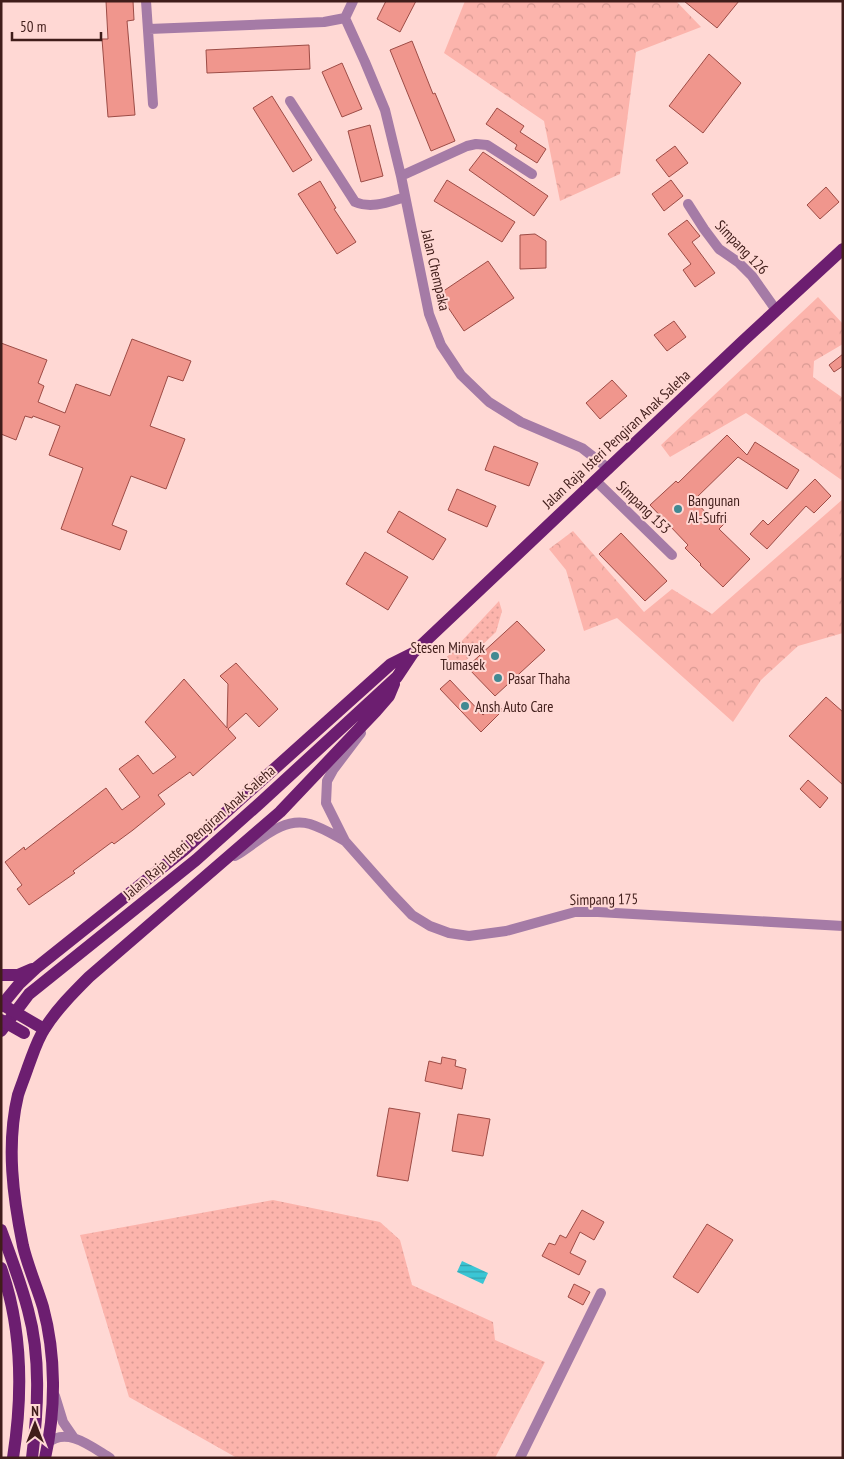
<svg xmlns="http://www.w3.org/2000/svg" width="844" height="1459" viewBox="0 0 844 1459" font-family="'PT Sans Narrow',sans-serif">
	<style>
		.grass { fill: url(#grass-dots) }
		.forest { fill: url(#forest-crowns) }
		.water { fill: url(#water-rules) }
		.building { fill: #f0968d; stroke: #9d4c46 }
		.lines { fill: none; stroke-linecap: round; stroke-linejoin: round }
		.minor { stroke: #a57ba6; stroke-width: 10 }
		.primary { stroke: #6c1e70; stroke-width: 12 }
		.primary-bridge { stroke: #6c1e70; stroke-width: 12 }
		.poi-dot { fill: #428992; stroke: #ffd8d4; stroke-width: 2 }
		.labels { text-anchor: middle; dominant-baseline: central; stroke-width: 4; stroke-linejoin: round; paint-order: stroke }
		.street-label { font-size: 15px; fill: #401d1a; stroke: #ffd8d4 }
		.poi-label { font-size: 15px; fill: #401d1a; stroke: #ffd8d4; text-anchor: start }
	</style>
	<defs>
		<pattern id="grass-dots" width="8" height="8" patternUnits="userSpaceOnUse" patternTransform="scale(1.25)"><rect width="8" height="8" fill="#fcb4ac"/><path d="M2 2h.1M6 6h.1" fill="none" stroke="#d99a93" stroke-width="1.8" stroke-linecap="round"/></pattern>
		<pattern id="forest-crowns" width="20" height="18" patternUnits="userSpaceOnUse" patternTransform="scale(1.25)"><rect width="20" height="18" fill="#fcb4ac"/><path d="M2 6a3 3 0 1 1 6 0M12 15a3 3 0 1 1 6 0" fill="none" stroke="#d99a93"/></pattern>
		<pattern id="water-rules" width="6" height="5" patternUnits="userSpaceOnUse" patternTransform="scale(1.25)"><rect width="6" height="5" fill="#3bc6d5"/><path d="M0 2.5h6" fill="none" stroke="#33a0ac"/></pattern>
	</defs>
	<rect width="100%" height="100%" fill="#ffd8d4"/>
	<path class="grass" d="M499 601 502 611 496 632 458 668 454 669 445 659Z
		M273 1200 380 1222 400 1240 412 1285 493 1322 495 1340 545 1362 495 1458H237L129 1397 80 1235Z"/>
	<path class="forest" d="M465 1H676L701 27 636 52 620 174 560 201 544 121 444 53Z
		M818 297 843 324V344L814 361 813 377 843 398V481L746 413 670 457 661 445Z
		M843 499V633L798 646 761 680 733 722 617 618 584 631 566 570 549 549 573 531 644 612 672 589 712 614Z"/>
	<path class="water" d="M462 1261 488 1273 483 1284 457 1272Z"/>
	<path class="building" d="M106 1H133L134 20 127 21 135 115 108 117 102 39H108Z
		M386 1H416L400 32 377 19Z
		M684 1H739L717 28Z
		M412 41 433 94 435 93 455 141 431 151 390 50Z
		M309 45 310 69 207 73 206 50Z
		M709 54 741 83 703 133 669 106Z
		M342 63 362 109 342 117 322 72Z
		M272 96 312 160 293 172 253 108Z
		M497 108 524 126 520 132 546 149 537 163 515 149 517 145 486 124Z
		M370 125 383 176 361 182 348 131Z
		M675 146 688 163 669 177 656 160Z
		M483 152 548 196 534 216 469 170Z
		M447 180 515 222 502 242 434 201Z
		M671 180 683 196 664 211 652 194Z
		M320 181 336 208 334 209 356 242 337 254 298 194Z
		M826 187 839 202 820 219 807 205Z
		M687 220 700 236 692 242 715 273 695 287 683 270 691 264 668 234Z
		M535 234 546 241V268L520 269V235Z
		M488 261 514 298 464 331 439 294Z
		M674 321 686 337 667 351 654 335Z
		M132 339 191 361 183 381 168 376 150 426 185 439 166 489 131 476 112 525 127 531 120 550 61 529 83 468 49 455 60 426 33 416 32 418 25 416 16 440 1 434V343L47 360 38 383 44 386 38 402 65 413 76 384 110 396Z
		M843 354V366L834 372 829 365Z
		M612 380 627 396 600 419 586 403Z
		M727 435 747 455 755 442 799 470 787 489 738 457 694 500 713 520 721 513 728 520 719 529 750 559 723 587 700 565 701 564 685 548 688 545 650 505 676 481 678 483Z
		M494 446 538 463 529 486 485 470Z
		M815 479 831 496 814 513 806 506 767 549 750 534 763 520 768 525Z
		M457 489 496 506 487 527 448 510Z
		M399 511 446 539 433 560 387 532Z
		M621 533 667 581 645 601 599 554Z
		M365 552 408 577 388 610 346 584Z
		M517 621 545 650 495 696 467 667Z
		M236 663 278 709 259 727 246 713 228 729 236 738 193 776 190 772 158 795 165 804 133 830 114 844 112 842 73 871 75 873 29 905 17 889 22 885 5 862 24 847 25 850 106 788 122 810 140 797 119 769 138 755 153 774 176 757 145 722 184 679 227 728 228 684 220 676Z
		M450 680 483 715 496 703 503 710 481 732 440 689Z
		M826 697 843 712V785L789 736Z
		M808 780 828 798 820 808 800 789Z
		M442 1057 456 1060 455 1066 466 1069 462 1089 425 1081 429 1061 441 1064Z
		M389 1108 420 1113 408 1181 377 1176Z
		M458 1114 490 1119 483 1156 452 1151Z
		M582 1210 604 1222 594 1240 580 1232 570 1253 586 1261 579 1275 542 1256 549 1243 555 1245 560 1235 566 1238Z
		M707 1224 733 1240 698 1293 673 1277Z
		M574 1284 590 1292 583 1305 568 1297Z"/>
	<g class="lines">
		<path class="minor" d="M146 1 153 104
			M345 18 365 62 385 110 401 176 429 314 441 345 461 375 489 402 521 422 582 448 609 469
			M345 18 353 1
			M149 29 324 22 345 18
			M290 101 355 202C372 209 388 202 405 197
			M401 176 467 146 476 144 487 145 532 174
			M688 204 704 229 719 249 738 262 752 276 776 310
			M596 481 672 555
			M361 733 333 770 327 781 326 803 345 841 392 894 412 915 430 926 449 933 469 936 506 931 575 912H598L843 926
			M235 856C258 843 281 816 310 824 323 828 334 835 345 841
			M55 1396 63 1422 74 1438
			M48 1443C67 1426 93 1448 110 1458
			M520 1458 601 1293"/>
		<path class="primary" d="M1 975H18L32 969
			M1 1006 20 983 36 968 184 850 391 664 413 653
			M1 1031 29 994 196 860 260 803 397 677 413 653 743 341 843 249
			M1 1230C11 1257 21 1283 28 1310 41 1357 38 1410 32 1458
			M1 1268C23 1330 23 1394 13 1458
			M45 1458C56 1410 56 1355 43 1307 37 1287 28 1267 23 1246 13 1197 6 1145 18 1095 21 1086 25 1076 28 1067 33 1054 37 1040 45 1028 57 1009 73 993 89 977L280 812 376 711 389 696 394 684"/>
		<path class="primary-bridge" d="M1 1004 44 1029
			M1 1020 24 1033"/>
	</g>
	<g class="poi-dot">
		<circle cx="678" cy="509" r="5"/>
		<circle cx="495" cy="656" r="5"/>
		<circle cx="498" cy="678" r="5"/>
		<circle cx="465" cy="706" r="5"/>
	</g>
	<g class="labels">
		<g class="street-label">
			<text transform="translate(742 247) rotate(46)">Simpang 126</text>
			<text transform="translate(436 270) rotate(77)">Jalan Chempaka</text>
			<text transform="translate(616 439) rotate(-43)">Jalan Raja Isteri Pengiran Anak Saleha</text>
			<text transform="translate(644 507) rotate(44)">Simpang 153</text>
			<text transform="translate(199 832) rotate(-41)">Jalan Raja Isteri Pengiran Anak Saleha</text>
			<text transform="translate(604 899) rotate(-1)">Simpang 175</text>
		</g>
		<g class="poi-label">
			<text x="688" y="500">Bangunan<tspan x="688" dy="17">Al-Sufri</tspan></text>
			<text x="485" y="647" text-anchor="end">Stesen Minyak<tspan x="485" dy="17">Tumasek</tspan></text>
			<text x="508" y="678">Pasar Thaha</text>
			<text x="475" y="706">Ansh Auto Care</text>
		</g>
	</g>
	<rect width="844" height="1459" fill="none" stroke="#401d1a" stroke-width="5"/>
	<g transform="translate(35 1424)" stroke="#ffd8d4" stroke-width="4" paint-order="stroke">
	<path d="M0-4L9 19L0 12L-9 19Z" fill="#401d1a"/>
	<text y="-8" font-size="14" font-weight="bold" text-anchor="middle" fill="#401d1a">N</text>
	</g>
	<path d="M12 32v8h89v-8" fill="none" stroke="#401d1a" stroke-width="2.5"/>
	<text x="20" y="32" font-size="15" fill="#401d1a" stroke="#ffd8d4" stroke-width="4" paint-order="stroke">50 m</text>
</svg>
